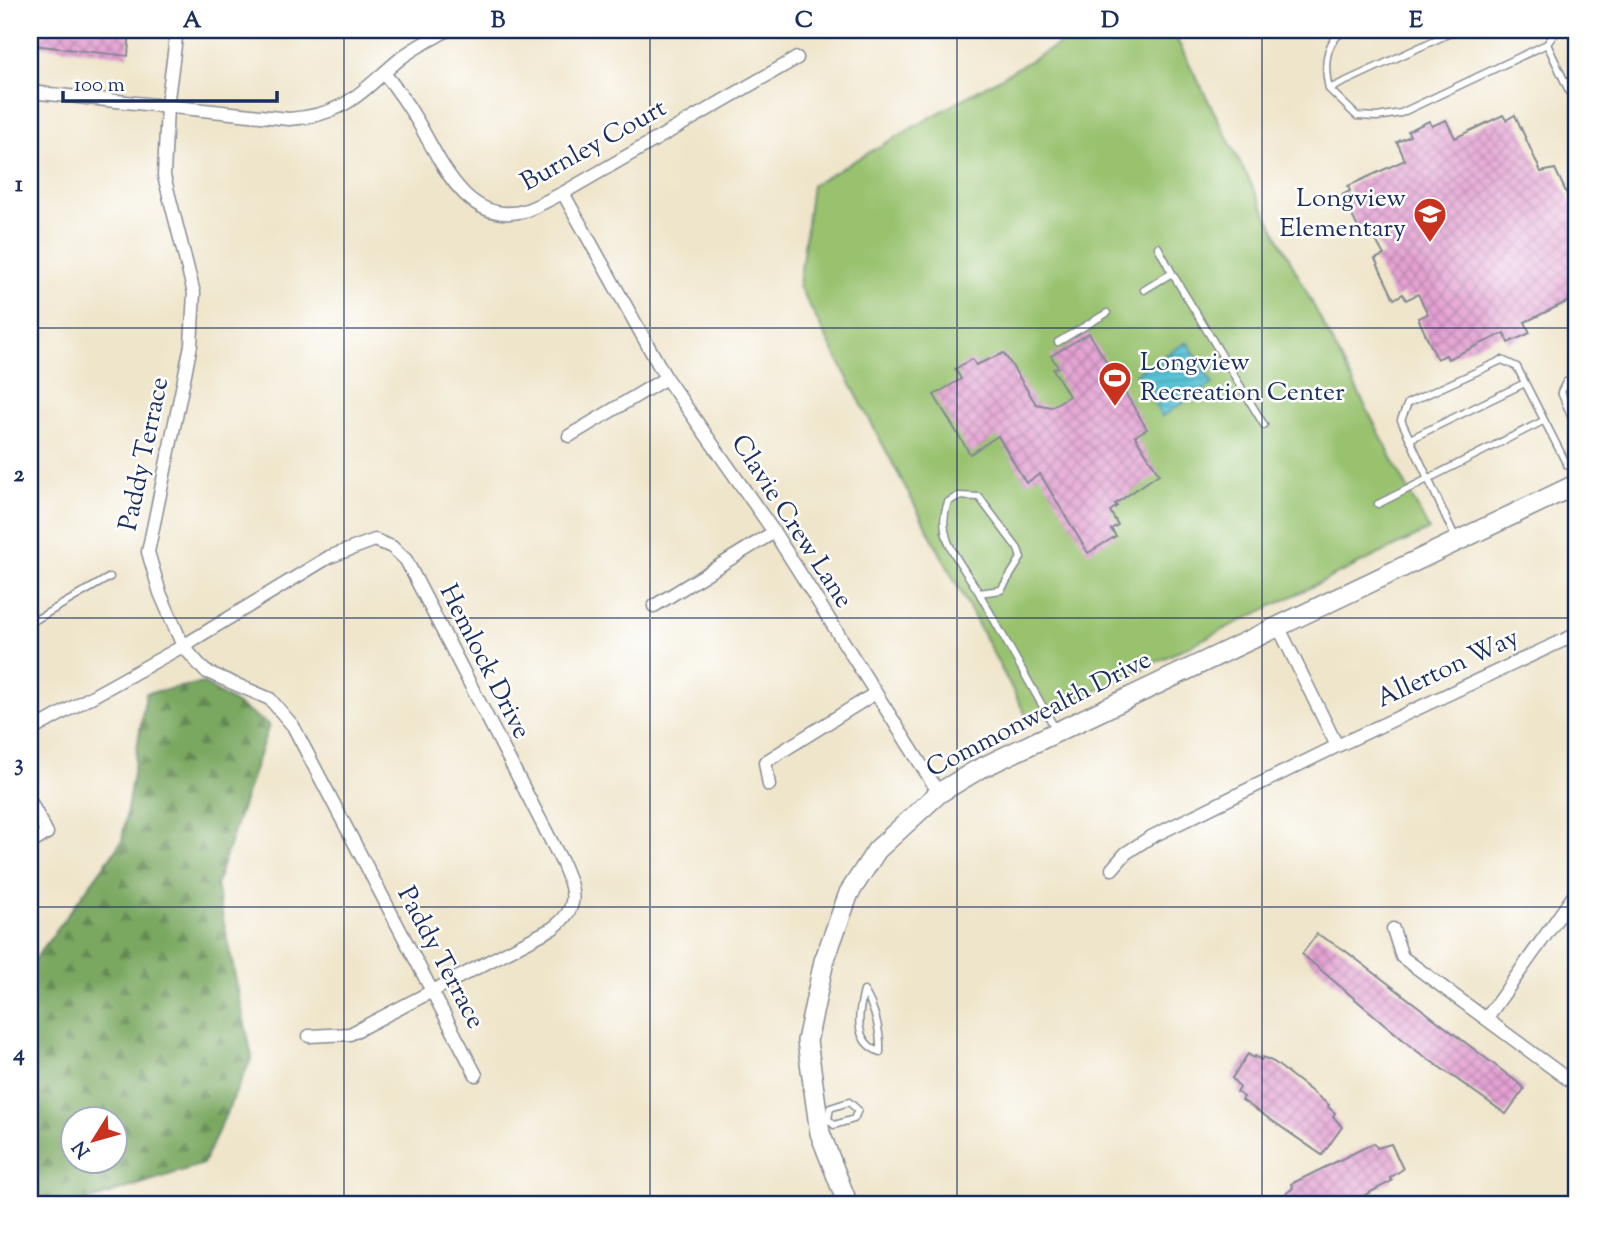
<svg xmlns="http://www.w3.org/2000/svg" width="1607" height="1235" viewBox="0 0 1607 1235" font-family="'Sorts Mill Goudy',serif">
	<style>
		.forest { fill: url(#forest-firs); stroke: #4a6c60; stroke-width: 2; fill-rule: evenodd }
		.pitch { fill: #98c26e; stroke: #5a7866; stroke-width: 2 }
		.water { fill: url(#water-rules); stroke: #3a799a; stroke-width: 2 }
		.building { fill: url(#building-cross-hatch) }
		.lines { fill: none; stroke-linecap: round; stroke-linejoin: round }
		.lane-casing { stroke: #858a94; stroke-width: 9 }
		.street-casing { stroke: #858a94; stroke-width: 15 }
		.secondary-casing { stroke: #858a94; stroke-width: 22 }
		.lane { stroke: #fff; stroke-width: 6 }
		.street { stroke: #fff; stroke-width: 12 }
		.secondary { stroke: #fff; stroke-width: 19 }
		.grid { fill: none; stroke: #1b2f5e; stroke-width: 2; stroke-opacity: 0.55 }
		.labels { text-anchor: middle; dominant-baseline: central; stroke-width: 5; stroke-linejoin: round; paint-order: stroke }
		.street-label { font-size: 26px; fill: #1b2f5e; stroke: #fff }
		.poi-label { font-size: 26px; fill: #1b2f5e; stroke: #fff; text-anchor: end }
		.neatline { fill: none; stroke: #1b2f5e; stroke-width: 2.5 }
		.grid-label { font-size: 23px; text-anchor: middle; font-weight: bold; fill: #1b2f5e }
	</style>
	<defs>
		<pattern id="forest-firs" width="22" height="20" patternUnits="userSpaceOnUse" patternTransform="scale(1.75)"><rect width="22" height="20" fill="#7aa861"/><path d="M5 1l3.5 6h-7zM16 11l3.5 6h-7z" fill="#638953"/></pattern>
		<pattern id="water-rules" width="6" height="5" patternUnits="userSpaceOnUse" patternTransform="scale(1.75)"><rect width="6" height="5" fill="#59c3d5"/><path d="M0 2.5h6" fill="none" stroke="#499fb0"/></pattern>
		<pattern id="building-cross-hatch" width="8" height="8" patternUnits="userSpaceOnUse" patternTransform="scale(1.75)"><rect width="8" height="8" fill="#e4a1d2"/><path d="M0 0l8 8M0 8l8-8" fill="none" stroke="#b884ae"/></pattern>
	</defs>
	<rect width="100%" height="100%" fill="#fff"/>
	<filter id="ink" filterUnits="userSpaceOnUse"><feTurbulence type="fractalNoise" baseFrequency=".0143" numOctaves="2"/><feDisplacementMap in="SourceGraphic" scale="14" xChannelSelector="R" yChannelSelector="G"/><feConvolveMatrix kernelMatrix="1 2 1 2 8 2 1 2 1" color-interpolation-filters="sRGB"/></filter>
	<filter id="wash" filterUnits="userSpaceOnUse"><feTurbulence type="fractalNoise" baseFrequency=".00686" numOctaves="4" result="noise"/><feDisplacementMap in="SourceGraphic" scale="28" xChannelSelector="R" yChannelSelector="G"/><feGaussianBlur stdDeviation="1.57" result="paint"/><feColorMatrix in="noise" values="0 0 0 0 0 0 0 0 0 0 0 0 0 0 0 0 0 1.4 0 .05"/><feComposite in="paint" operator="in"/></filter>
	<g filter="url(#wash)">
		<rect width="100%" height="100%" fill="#efe5ca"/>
		<path class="forest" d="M203 683 269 725 216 885 252 1057 203 1164 75 1205 30 1204V966L122 841 146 693ZM74 1120H116V1162H74Z"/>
		<path class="pitch" d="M1084 30H1172L1429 530 1030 723 799 286 812 185Z"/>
		<path class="water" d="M1187 342 1213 384 1162 416 1136 373Z"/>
		<g id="blocks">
			<path class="building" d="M35 30H130L128 56 33 45Z
				M1503 115 1506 120 1515 115 1541 172 1555 169 1577 215V297L1525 322 1530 333 1508 343 1504 333 1448 359 1446 355 1437 359 1418 318 1428 314 1418 294 1406 300 1403 294 1394 299 1375 259 1384 255 1370 230 1361 234 1342 195 1350 191 1348 186 1405 160 1397 142 1410 136 1408 131 1429 121 1432 126 1446 120 1455 138Z
				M1089 333 1147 429 1135 436 1159 474 1115 504 1117 506 1110 511 1118 525 1111 529 1116 536 1088 553 1040 474 1026 483 998 436 970 454 934 395 961 379 955 369 972 359 976 365 1004 353 1036 404 1051 407 1069 396 1053 369 1058 367 1051 356Z
				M1317 934 1343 949 1517 1082 1524 1089 1506 1114 1414 1049 1302 954Z
				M1248 1054 1254 1058 1255 1056 1261 1060 1263 1057 1274 1062 1329 1105 1328 1107 1335 1113 1333 1116 1342 1127 1322 1155 1242 1100 1244 1097 1237 1092 1240 1088 1232 1078Z
				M1374 1143 1377 1148 1391 1144 1403 1169 1390 1178 1392 1181 1346 1205H1287L1283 1196 1293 1188 1291 1184Z"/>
		</g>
	</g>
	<g filter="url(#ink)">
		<use href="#blocks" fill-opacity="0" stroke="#858a94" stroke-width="2"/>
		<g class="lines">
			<defs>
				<path id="lane" d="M1346 30C1324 41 1324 67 1329 89L1357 116 1377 117 1401 113 1547 44 1557 30
					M1547 44 1577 108
					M1329 89 1457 30
					M1158 247 1172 273
					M1144 290 1172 273 1264 425
					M1058 342 1107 313
					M1577 377 1566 382 1561 392 1577 430
					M1410 439 1525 383
					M958 496 979 497 1018 549 1021 558 1001 590 979 593C961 562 934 538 948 502Z
					M1378 504 1543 421
					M1456 539 1401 420 1408 403 1502 360 1517 367 1567 465 1577 469
					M979 593 1056 730
					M30 623 110 577
					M864 991C875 1008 881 1033 880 1052 853 1042 858 1013 864 991Z
					M820 1121 828 1119 834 1125 854 1119 858 1110 849 1102 830 1108 828 1119"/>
				<path id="street" d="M177 30 167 106 164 176 194 293 191 345 148 552 160 593 183 646 205 671 270 699 293 726 476 1075
					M384 73C397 89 408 105 418 122 441 161 466 226 524 211 537 207 550 199 563 193L797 58
					M30 92 289 119C347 115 360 92 401 58 415 47 432 39 448 30
					M563 193 666 378 774 532 939 793
					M569 436 666 378
					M654 606 774 532
					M1279 628 1337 746
					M30 731 183 646 329 557 375 540 392 547 406 560 562 862C574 891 581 907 553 928L350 1034 309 1036
					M769 785 765 762 874 694
					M30 801 47 833 30 844
					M1112 869 1126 853 1149 838 1337 746 1577 634
					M1393 929 1402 957 1577 1086
					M1486 1019 1577 891"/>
				<path id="secondary" d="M848 1205 820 1133 807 1041 824 961 849 893 877 850 939 793 977 770 1577 484"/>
			</defs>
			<use href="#lane" class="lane-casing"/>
			<use href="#street" class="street-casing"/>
			<use href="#secondary" class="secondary-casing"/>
			<use href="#lane" class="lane"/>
			<use href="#street" class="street"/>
			<use href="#secondary" class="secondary"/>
		</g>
	</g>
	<path class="grid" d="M344 30V1205M650 30V1205M957 30V1205M1262 30V1205M30 328H1577M30 618H1577M30 907H1577"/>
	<defs>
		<symbol id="school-pin" viewBox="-11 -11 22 30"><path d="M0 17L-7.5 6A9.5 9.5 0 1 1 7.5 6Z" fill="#c8321e" stroke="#fff"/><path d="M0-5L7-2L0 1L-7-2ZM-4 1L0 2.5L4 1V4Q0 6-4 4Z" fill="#fff"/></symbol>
		<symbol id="stadium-pin" viewBox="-11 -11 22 30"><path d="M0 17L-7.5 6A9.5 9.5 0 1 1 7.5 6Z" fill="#c8321e" stroke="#fff"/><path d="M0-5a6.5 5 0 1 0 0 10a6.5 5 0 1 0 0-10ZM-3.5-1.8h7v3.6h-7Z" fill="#fff"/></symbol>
	</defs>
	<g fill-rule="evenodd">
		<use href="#school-pin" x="1411" y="195" width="38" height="52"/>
		<use href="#stadium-pin" x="1096" y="359" width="38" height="52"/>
	</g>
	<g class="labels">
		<g class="street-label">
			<text transform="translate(594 146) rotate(-29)">Burnley Court</text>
			<text transform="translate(145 454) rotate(-78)">Paddy Terrace</text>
			<text transform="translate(791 522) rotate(57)">Clavie Crew Lane</text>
			<text transform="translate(484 662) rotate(63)">Hemlock Drive</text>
			<text transform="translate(1448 669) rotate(-25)">Allerton Way</text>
			<text transform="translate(1039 715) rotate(-27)">Commonwealth Drive</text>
			<text transform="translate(440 958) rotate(62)">Paddy Terrace</text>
		</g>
		<g class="poi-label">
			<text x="1406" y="199">Longview<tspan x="1406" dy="30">Elementary</tspan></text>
			<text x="1140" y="363" text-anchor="start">Longview<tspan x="1140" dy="30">Recreation Center</tspan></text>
		</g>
	</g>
	<rect width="1607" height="1235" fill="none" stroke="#fff" stroke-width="77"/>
	<g transform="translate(94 1140) rotate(233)"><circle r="33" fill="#ffffff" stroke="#a4acbf" stroke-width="2"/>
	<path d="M0-5L12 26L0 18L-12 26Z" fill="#c8321e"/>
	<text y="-10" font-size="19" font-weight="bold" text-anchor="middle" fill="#1b2f5e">N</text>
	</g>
	<path d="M63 91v10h214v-10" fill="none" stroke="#1b2f5e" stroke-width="3.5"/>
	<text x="74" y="91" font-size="21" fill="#1b2f5e" stroke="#ffffff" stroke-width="5" paint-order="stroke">100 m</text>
	<rect x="38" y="38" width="1530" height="1158" class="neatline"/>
	<g class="grid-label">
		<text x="192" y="27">A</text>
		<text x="498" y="27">B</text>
		<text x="804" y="27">C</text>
		<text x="1110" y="27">D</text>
		<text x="1416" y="27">E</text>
		<text x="19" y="191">1</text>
		<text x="19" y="481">2</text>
		<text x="19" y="770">3</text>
		<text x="19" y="1060">4</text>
	</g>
</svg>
